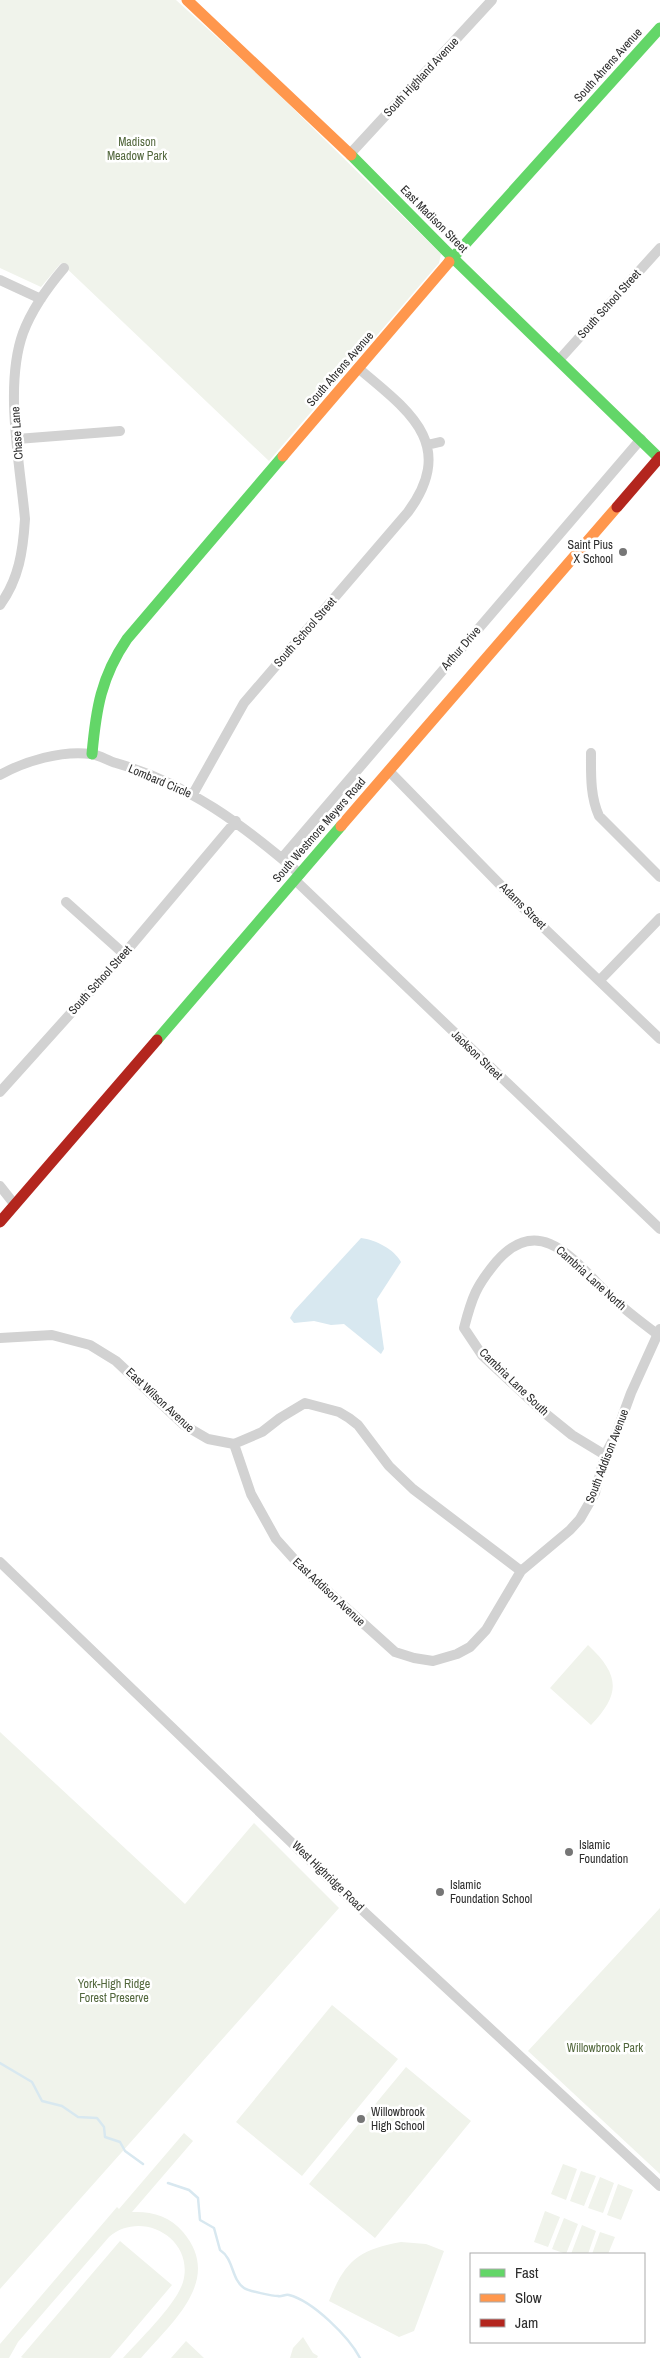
<svg xmlns="http://www.w3.org/2000/svg" width="660" height="2358" viewBox="0 0 660 2358" font-family="'Archivo Narrow',sans-serif">
	<style>
		.green { fill: #f0f3eb }
		.water { fill: #d8e8f0 }
		.lines { fill: none; stroke-linecap: round; stroke-linejoin: round }
		.stream { stroke: #d8e8f0; stroke-width: 2.5 }
		.street { stroke: #d2d2d2; stroke-width: 10 }
		.fast { stroke: #63d668; stroke-width: 11 }
		.slow { stroke: #ff974d; stroke-width: 11 }
		.jam { stroke: #b3261e; stroke-width: 11 }
		.poi-dot { fill: #767676; stroke: #fff; stroke-width: 2 }
		.labels { text-anchor: middle; dominant-baseline: central; stroke-width: 5; stroke-linejoin: round; paint-order: stroke }
		.street-label { font-size: 12px; fill: #2d2d2d; stroke: #fff }
		.park-label { font-size: 12px; fill: #52673c; stroke: #fff }
		.poi-label { font-size: 12px; fill: #2d2d2d; stroke: #fff; text-anchor: start }
	</style>
	<rect width="100%" height="100%" fill="#fff"/>
	<path class="green" d="M0 0H176L265 81 441 254 439 263 269 461 61 263 41 287 0 268Z
		M588 1645C620 1675 621 1694 591 1725L550 1688Z
		M0 1732 185 1904 254 1823 339 1908 0 2289Z
		M660 1908V2174L528 2051Z
		M332 2005 398 2059 302 2176 236 2122Z
		M406 2067 471 2121 375 2238 309 2184Z
		M184 2133 193 2141 132 2212C151 2211 170 2216 183 2232 224 2280 171 2323 141 2358H123C140 2339 176 2305 183 2282 195 2239 142 2209 109 2237L18 2342 9 2358H0V2344L117 2207 119 2209Z
		M563 2164 577 2169 566 2200 551 2194Z
		M581 2171 596 2176 584 2206 570 2201Z
		M600 2177 614 2183 603 2213 588 2208Z
		M618 2184 633 2190 621 2220 607 2215Z
		M545 2211 560 2217 548 2247 534 2242Z
		M564 2218 578 2224 566 2254 552 2249Z
		M582 2225 596 2231 588 2254H571Z
		M600 2232 615 2237 608 2254H592Z
		M120 2241 172 2285 110 2358H23L21 2357Z
		M401 2242 426 2244 444 2251 414 2331 399 2337 329 2301C345 2261 358 2250 401 2242Z
		M303 2337 313 2353 318 2356 317 2358H290L293 2348Z
		M186 2341 204 2358H171Z"/>
	<path class="water" d="M361 1238C376 1240 394 1249 401 1262L377 1299 384 1349 381 1354 344 1324 331 1325 314 1321 294 1323 290 1318 294 1311Z"/>
	<g class="lines">
		<path class="stream" d="M0 2063 32 2082 42 2101 62 2106 78 2117 97 2118 104 2127 105 2137 120 2142 125 2151 143 2164
			M168 2183 189 2190 198 2198 200 2220 214 2228 220 2250C234 2259 231 2279 244 2288 248 2291 273 2296 278 2296 282 2297 285 2294 289 2295 313 2301 349 2337 360 2358"/>
		<path class="street" d="M350 154 492 0
			M0 280 41 299
			M559 360 660 248
			M17 439 120 431
			M427 445 440 442
			M0 605C19 579 23 551 25 519 20 464 4 386 23 333 32 309 47 288 64 268
			M591 753C591 774 590 796 599 816L660 877
			M389 771 520 905 660 1039
			M0 775C25 761 62 750 91 754 100 755 108 761 116 763 189 784 243 825 300 874
			M193 794 244 703 408 512C458 444 408 410 358 368
			M282 858 641 439
			M295 880 660 1229
			M66 902 124 954
			M600 980 660 918
			M0 1092 124 954 236 821
			M0 1186 15 1205
			M0 1338 52 1335 90 1345 116 1361 184 1425 208 1439 234 1444 262 1432 280 1418 305 1403 339 1412 349 1418 358 1425 389 1466 413 1489 521 1571
			M234 1444 251 1494 276 1539 303 1569 395 1652 414 1658 433 1661 457 1654 470 1647 486 1630 521 1571 570 1530 580 1519 595 1493 605 1455 616 1434 631 1393 660 1329
			M605 1455 572 1435 541 1410 482 1355 464 1328C472 1297 476 1286 497 1261 541 1211 577 1264 610 1296 625 1310 641 1322 657 1334
			M0 1562 346 1895 660 2186"/>
		<path class="fast" d="M351 155 453 258 659 458
			M449 262 660 28
			M92 754C96 709 101 677 127 639L283 456
			M157 1040 341 826"/>
		<path class="slow" d="M187 0 351 155
			M283 456 449 262
			M341 826 617 507"/>
		<path class="jam" d="M617 507 660 457
			M0 1222 157 1040"/>
	</g>
	<g class="poi-dot">
		<circle cx="623" cy="552" r="5"/>
		<circle cx="569" cy="1852" r="5"/>
		<circle cx="440" cy="1892" r="5"/>
		<circle cx="361" cy="2119" r="5"/>
	</g>
	<g class="labels">
		<g class="street-label">
			<text transform="translate(608 65) rotate(-48)">South Ahrens Avenue</text>
			<text transform="translate(421 77) rotate(-47)">South Highland Avenue</text>
			<text transform="translate(434 219) rotate(45)">East Madison Street</text>
			<text transform="translate(609 304) rotate(-48)">South School Street</text>
			<text transform="translate(340 369) rotate(-49)">South Ahrens Avenue</text>
			<text transform="translate(17 433) rotate(-94)">Chase Lane</text>
			<text transform="translate(305 632) rotate(-49)">South School Street</text>
			<text transform="translate(461 648) rotate(-49)">Arthur Drive</text>
			<text transform="translate(160 781) rotate(23)">Lombard Circle</text>
			<text transform="translate(319 830) rotate(-49)">South Westmore Meyers Road</text>
			<text transform="translate(523 906) rotate(45)">Adams Street</text>
			<text transform="translate(100 980) rotate(-48)">South School Street</text>
			<text transform="translate(477 1055) rotate(44)">Jackson Street</text>
			<text transform="translate(591 1278) rotate(42)">Cambria Lane North</text>
			<text transform="translate(514 1382) rotate(44)">Cambria Lane South</text>
			<text transform="translate(160 1400) rotate(43)">East Wilson Avenue</text>
			<text transform="translate(607 1456) rotate(-69)">South Addison Avenue</text>
			<text transform="translate(329 1592) rotate(43)">East Addison Avenue</text>
			<text transform="translate(328 1876) rotate(44)">West Highridge Road</text>
		</g>
		<g class="park-label">
			<text x="137" y="142">Madison<tspan x="137" dy="14">Meadow Park</tspan></text>
			<text x="114" y="1984">York-High Ridge<tspan x="114" dy="14">Forest Preserve</tspan></text>
			<text x="605" y="2048">Willowbrook Park</text>
		</g>
		<g class="poi-label">
			<text x="613" y="545" text-anchor="end">Saint Pius<tspan x="613" dy="14">X School</tspan></text>
			<text x="579" y="1845">Islamic<tspan x="579" dy="14">Foundation</tspan></text>
			<text x="450" y="1885">Islamic<tspan x="450" dy="14">Foundation School</tspan></text>
			<text x="371" y="2112">Willowbrook<tspan x="371" dy="14">High School</tspan></text>
		</g>
	</g>
	<rect x="470" y="2253" width="175" height="90" fill="#ffffff" stroke="#ababab"/>
	<rect x="480" y="2269" width="25" height="8" fill="#63d668" stroke="#ababab"/>
	<text x="515" y="2278" font-size="15" fill="#2d2d2d">Fast</text>
	<rect x="480" y="2294" width="25" height="8" fill="#ff974d" stroke="#ababab"/>
	<text x="515" y="2303" font-size="15" fill="#2d2d2d">Slow</text>
	<rect x="480" y="2319" width="25" height="8" fill="#b3261e" stroke="#ababab"/>
	<text x="515" y="2328" font-size="15" fill="#2d2d2d">Jam</text>
</svg>
